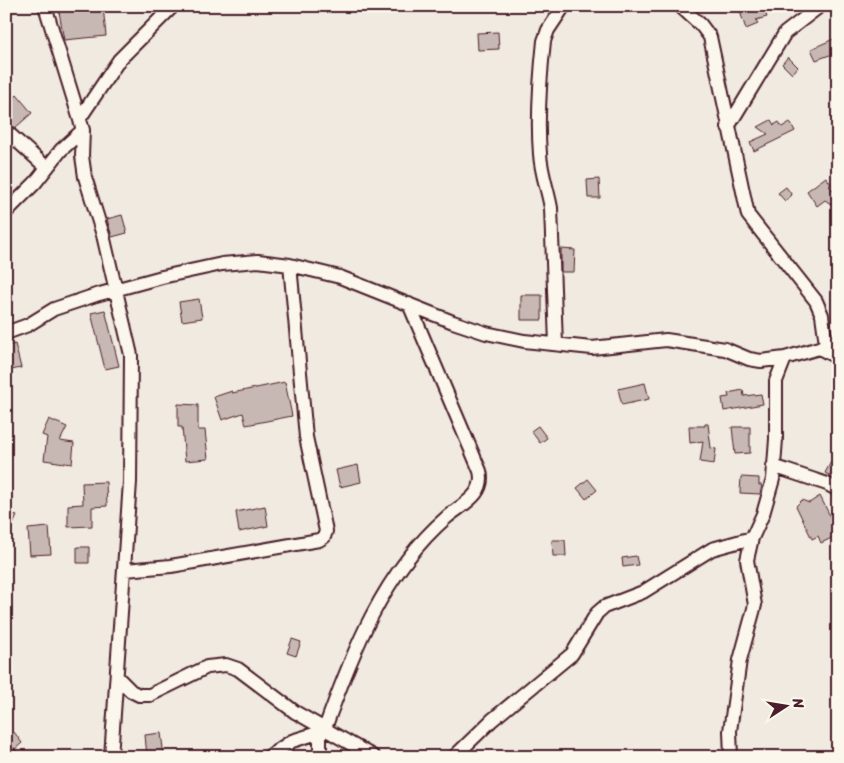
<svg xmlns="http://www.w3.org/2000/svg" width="844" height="763" viewBox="0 0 844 763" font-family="Sriracha,sans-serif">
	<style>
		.building { fill: #c8b8b3; stroke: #4a1f2b }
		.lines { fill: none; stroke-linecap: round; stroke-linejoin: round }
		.minor-casing { stroke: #4a1f2b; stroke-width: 16 }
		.minor { stroke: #fbf7ec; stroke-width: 12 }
	</style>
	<rect width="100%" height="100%" fill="#f0eae0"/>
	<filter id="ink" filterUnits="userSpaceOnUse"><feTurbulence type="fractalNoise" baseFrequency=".02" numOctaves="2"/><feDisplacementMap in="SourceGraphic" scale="10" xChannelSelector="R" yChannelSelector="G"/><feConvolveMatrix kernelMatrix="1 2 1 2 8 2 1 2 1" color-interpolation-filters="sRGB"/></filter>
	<g filter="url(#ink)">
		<path class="building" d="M58 6H103L106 36 64 40Z
			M738 6H763L767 17 756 20 758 24 746 29Z
			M498 32 499 49 478 50 477 33Z
			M838 37V52L816 60 811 49Z
			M788 57 798 67 792 74 782 64Z
			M17 95 32 113 15 128 6 123V105Z
			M771 120 774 125 779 122 782 127 790 122 795 131 754 151 750 142 768 134 758 127Z
			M826 177 831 184 829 186 838 195V209L825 200 817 206 807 191Z
			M599 179 600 198H588L587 180Z
			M786 187 792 195 785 201 778 193Z
			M122 215 127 233 112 237 107 219Z
			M561 249 575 250 574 272H561Z
			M521 295H542V320H521Z
			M199 299 202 318 182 321 179 302Z
			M105 310 119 366 105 369 91 313Z
			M15 344 21 368 6 371V346Z
			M285 382 292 416 246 425 243 413 222 420 214 397 232 391V393Z
			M645 383 649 399 622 405 618 389Z
			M743 390 744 396 761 394 763 404 724 411 722 398 729 397 728 393Z
			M178 404 198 405V430H205L208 459 185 461 182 427H178Z
			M49 419 67 427 60 441 74 443 72 464 44 460 47 437 42 435Z
			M705 424H708L711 448 716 449 714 464 700 462 703 441 690 443 689 426H705Z
			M538 426 547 438 540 443 531 431Z
			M732 427H750V453L735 454Z
			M838 449V480L825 473Z
			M358 465 361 482 340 487 336 470Z
			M741 477 759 478V485H762L760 494 740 493Z
			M588 479 597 490 586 499 577 488Z
			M106 482 107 506 92 507V526L68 527V505L83 504 82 483Z
			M820 496 838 532V535L821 543 818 536 812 539 796 506 802 500 809 503Z
			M265 506 268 526 239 532 236 512Z
			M6 511 17 516 6 539Z
			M49 527 51 554 30 555 28 529Z
			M552 540H565L566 556H553Z
			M77 547H89V563H77Z
			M636 556 638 565 623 567 622 558Z
			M292 639 301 642 296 656 287 653Z
			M14 732 22 743 15 749 6 743V737Z
			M161 733 164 756 147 757 145 735Z"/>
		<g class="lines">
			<defs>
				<path id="minor" d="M45 6 83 130 82 156 85 177 103 235 131 355 130 482 111 757
					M680 6 701 25 710 37 748 215 816 301 822 315 826 344
					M80 118 119 60 173 6
					M728 127 785 33 820 6
					M6 131 46 167
					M6 212 35 183 61 150 83 130
					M6 333 28 325 54 309 96 295 162 277 222 264 258 261 290 265 340 277 453 322 486 333 524 341 592 348 666 340 725 349 749 359 761 361 785 358 819 348 838 338
					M556 344 551 208C548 190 541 173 540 154 537 118 540 78 544 41L548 30 564 6
					M819 348 838 358
					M773 466 827 484 838 490
					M125 570 171 566 319 540 324 537 326 531 306 437 290 265
					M117 677 131 691 139 695H150L207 667 226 665 238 669 295 712 374 757
					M6 751 12 757
					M268 757 292 741 324 731C352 653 383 572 447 517 463 504 486 494 480 471L409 304
					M320 757V731
					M454 757 492 720 572 654 597 613 604 607 643 592 712 549 752 538
					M731 757 730 731 740 660 755 605 747 560 752 538 763 514 773 479 776 439V381L785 358"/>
			</defs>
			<use href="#minor" class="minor-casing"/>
			<use href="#minor" class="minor"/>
		</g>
	</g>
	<rect width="844" height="763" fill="none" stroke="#fbf7ec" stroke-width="25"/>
	<rect x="12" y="12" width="819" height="738" fill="none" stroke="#4a1f2b" stroke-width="2" filter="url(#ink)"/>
	<g transform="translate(786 706) rotate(78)" stroke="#fbf7ec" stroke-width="4" paint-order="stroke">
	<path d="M0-4L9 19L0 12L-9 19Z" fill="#4a1f2b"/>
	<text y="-8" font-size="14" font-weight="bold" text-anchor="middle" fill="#4a1f2b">N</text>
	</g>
</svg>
